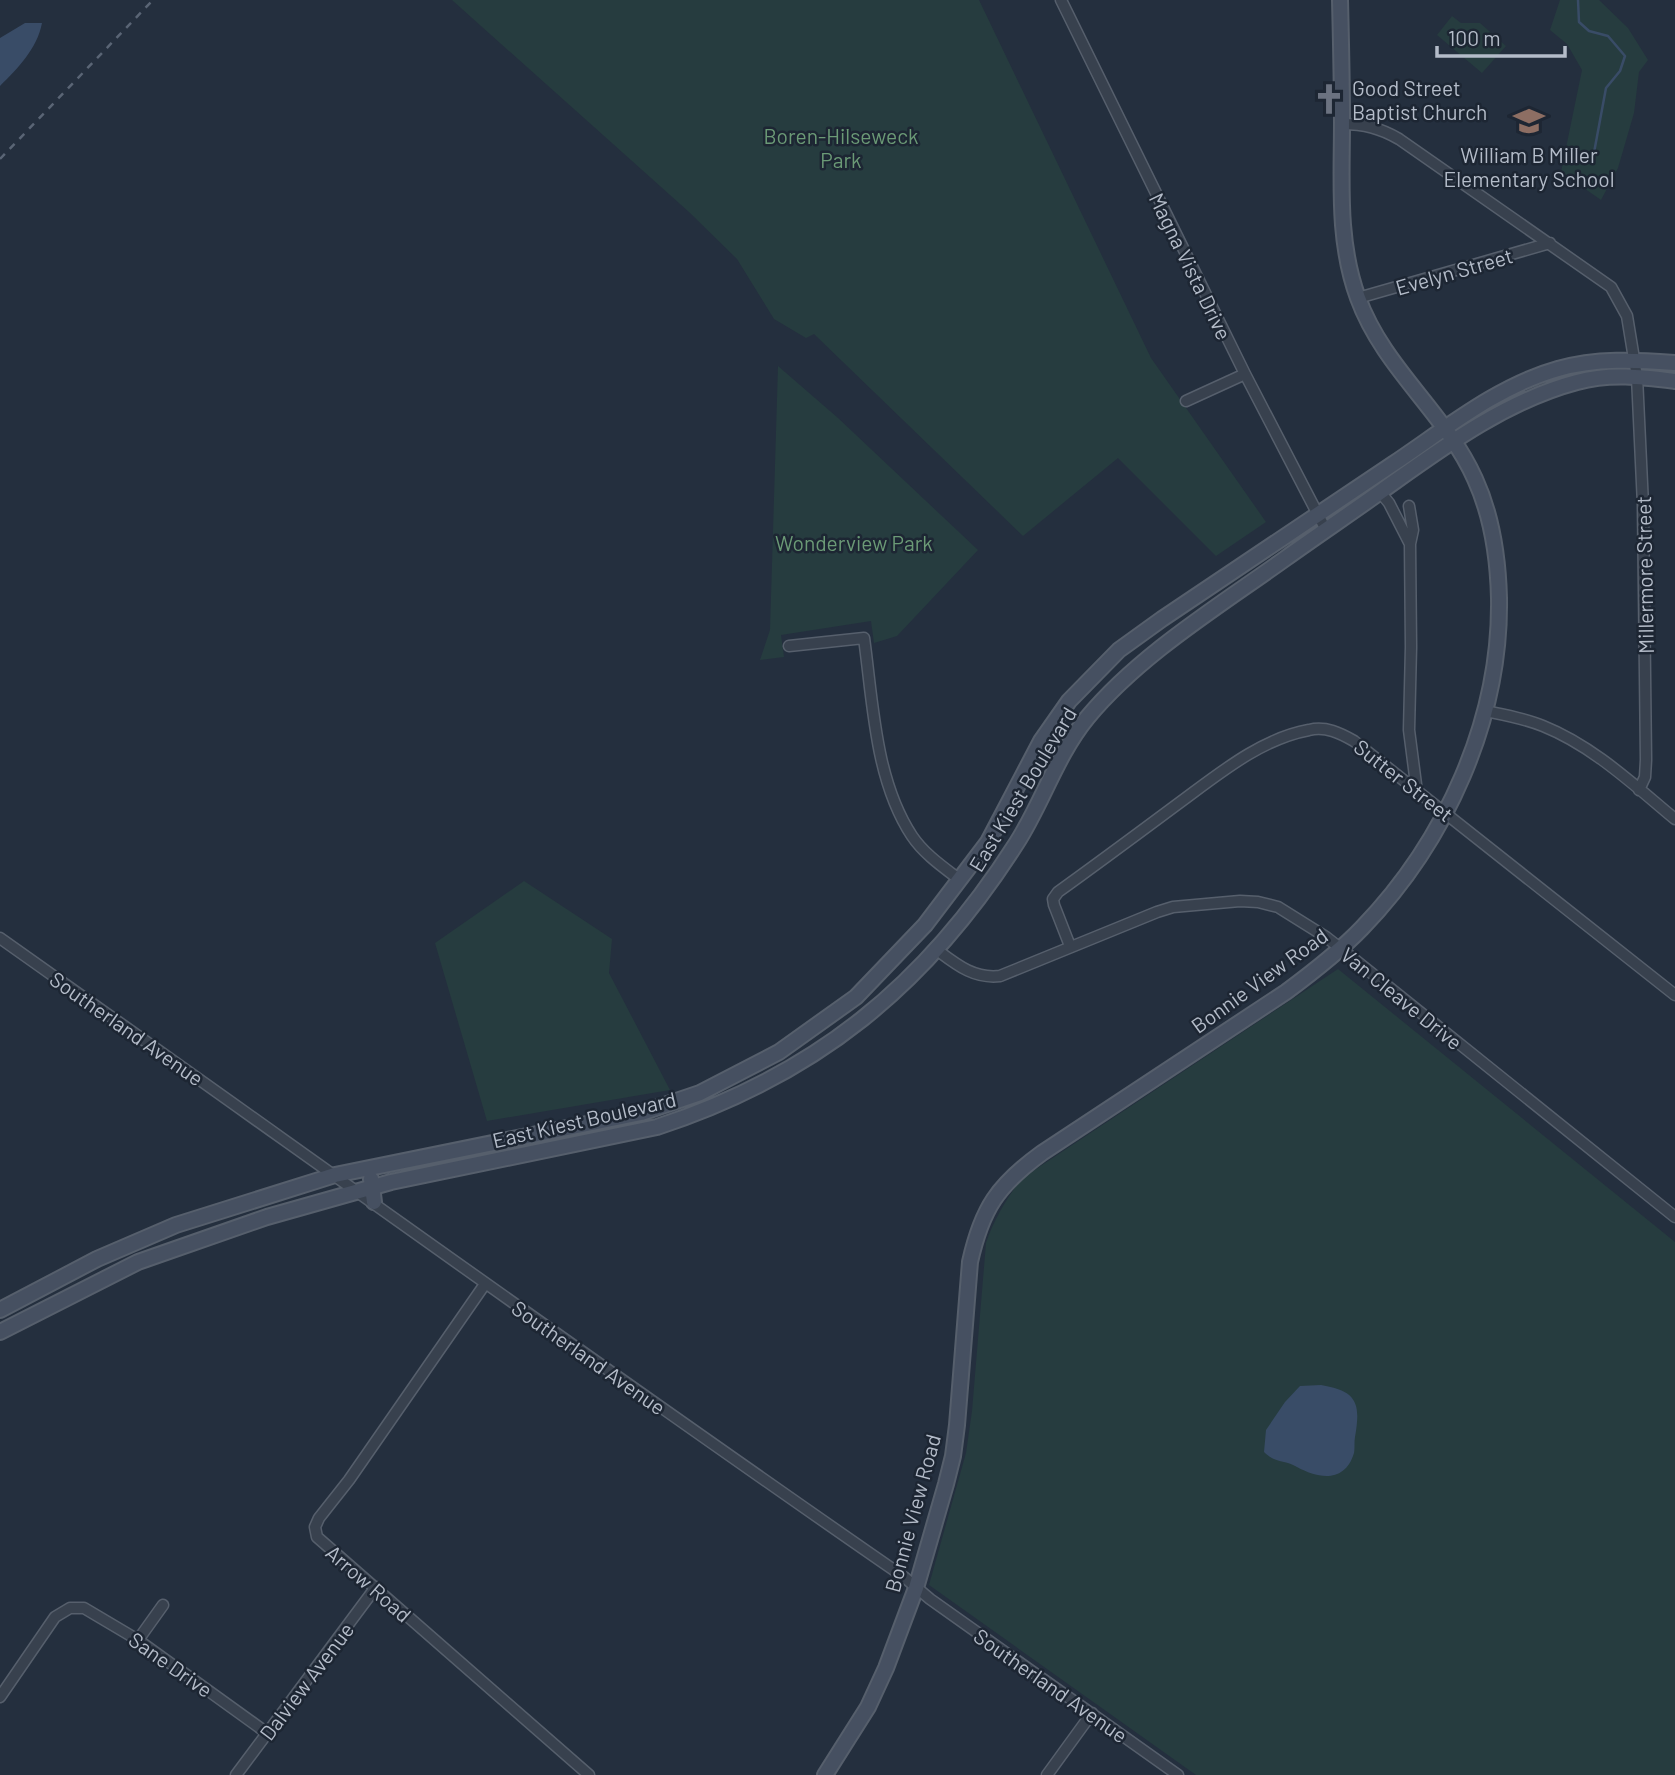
<svg xmlns="http://www.w3.org/2000/svg" width="1675" height="1775" viewBox="0 0 1675 1775" font-family="Barlow,sans-serif">
	<style>
		.green { fill: #263c3f }
		.water { fill: #394c67 }
		.lines { fill: none; stroke-linecap: round; stroke-linejoin: round }
		.stream { stroke: #394c67; stroke-width: 2.5 }
		.street-casing { stroke: #565f6c; stroke-width: 13 }
		.secondary-casing { stroke: #565f6c; stroke-width: 18 }
		.street { stroke: #38414e; stroke-width: 10 }
		.secondary { stroke: #465061; stroke-width: 14 }
		.rail { stroke: #5a6575; stroke-width: 2.5; stroke-dasharray: 7 7; stroke-linecap: butt }
		.labels { text-anchor: middle; dominant-baseline: central; stroke-width: 5; stroke-linejoin: round; paint-order: stroke }
		.poi-label { font-size: 21px; fill: #b4bcc9; stroke: #1d2633; text-anchor: start }
		.park-label { font-size: 21px; fill: #6b9a76; stroke: #1d2633 }
		.street-label { font-size: 21px; fill: #b4bcc9; stroke: #1d2633 }
	</style>
	<rect width="100%" height="100%" fill="#242f3e"/>
	<path class="green" d="M452 0H979L1151 358 1266 522 1216 556 1118 458 1023 536 814 334 806 338 774 319 737 259 689 212Z
		M1560 0H1599L1628 28 1648 60 1639 72 1634 113 1618 168 1601 200 1561 172 1582 70 1567 44 1550 30Z
		M1452 16 1461 23H1480L1506 46 1482 73 1437 35Z
		M778 366 838 418 978 550 897 636 874 643 871 621 781 635 784 657 760 660 770 630Z
		M524 881 612 939 609 973 670 1090 487 1121 435 943Z
		M1338 969 1675 1242V1775H1196L929 1585 966 1453 972 1411 986 1243C994 1219 1006 1200 1021 1179Z"/>
	<path class="water" d="M25 23H42C37 49 18 68 0 86V38Z
		M1321 1385C1357 1391 1361 1403 1355 1437 1354 1442 1355 1447 1354 1453 1345 1483 1319 1479 1297 1467 1284 1459 1276 1464 1264 1452L1266 1430 1285 1402 1300 1386Z"/>
	<g class="lines">
		<path class="stream" d="M1578 0 1579 22 1589 31 1608 36 1625 56 1620 71 1606 88 1593 158"/>
		<defs>
			<path id="street" d="M1061 0 1245 374 1326 530
				M1342 124C1364 124 1380 128 1399 139L1611 287 1627 316 1637 377 1643 505 1646 760 1645 777 1639 790
				M1358 298 1550 243
				M1186 401 1245 374
				M1380 492 1389 503 1410 544 1411 647 1409 730 1417 792
				M1409 506 1413 530 1410 544
				M789 646 864 638C873 703 875 780 912 836 924 854 943 867 960 880
				M1485 711C1505 715 1524 718 1543 726 1593 746 1634 785 1675 819
				M0 938C301 1151 600 1367 904 1577L930 1599 1178 1775
				M1070 946 1054 905 1053 899 1058 892C1097 864 1136 835 1175 806 1215 777 1259 739 1309 730 1326 726 1340 733 1354 741L1675 995
				M937 950C957 965 974 979 1000 976L1157 912 1173 907 1240 901 1258 902 1278 907 1326 937 1349 955 1675 1217
				M485 1284 349 1480 319 1518 315 1527 317 1537 589 1775
				M138 1640 163 1605
				M0 1697 55 1617 70 1608H84L138 1640 267 1733
				M236 1775 376 1587
				M1047 1775 1092 1713"/>
			<path id="secondary" d="M371 1179 374 1202
				M0 1310 97 1259 176 1225 335 1175 641 1113 700 1093 779 1052 856 997 925 925 988 842 1041 741 1069 701 1119 650 1162 619C1239 568 1316 516 1393 464 1444 430 1497 386 1558 369 1596 358 1636 360 1675 363
				M0 1332 138 1262 267 1217 391 1182 657 1127C816 1075 926 985 1016 844 1042 804 1056 756 1087 718 1139 655 1219 606 1286 558 1318 535 1351 513 1383 490 1442 448 1505 401 1577 382 1610 373 1642 377 1675 381
				M825 1775 868 1707 886 1668 916 1588 946 1484 953 1456 957 1425 970 1262C982 1208 998 1185 1042 1153L1286 992C1313 972 1339 952 1362 928 1446 841 1501 719 1499 598 1498 557 1492 516 1475 479 1445 412 1384 369 1358 298 1337 241 1342 181 1342 122 1342 81 1341 41 1340 0"/>
		</defs>
		<use href="#street" class="street-casing"/>
		<use href="#secondary" class="secondary-casing"/>
		<use href="#street" class="street"/>
		<use href="#secondary" class="secondary"/>
		<path class="rail" d="M0 159 153 0"/>
	</g>
	<defs>
		<symbol id="church-bare" viewBox="-9 -9 18 18"><path d="M-1.2-6h2.4v3.5h3.3v2.4h-3.3V6h-2.4V-.1h-3.3v-2.4h3.3Z" fill="#6b7280" stroke="#1d2633" stroke-width="2.5" paint-order="stroke"/></symbol>
		<symbol id="school-bare" viewBox="-9 -9 18 18"><path d="M0-5L7-2L0 1L-7-2ZM-4 1L0 2.5L4 1V4Q0 6-4 4Z" fill="#8d6e63" stroke="#1d2633" stroke-width="2.5" paint-order="stroke"/></symbol>
	</defs>
	<g fill-rule="evenodd">
		<use href="#church-bare" x="1307" y="77" width="44" height="44"/>
		<use href="#school-bare" x="1507" y="99" width="44" height="44"/>
	</g>
	<g class="labels">
		<g class="poi-label">
			<text x="1352" y="87">Good Street<tspan x="1352" dy="24">Baptist Church</tspan></text>
			<text x="1529" y="154" text-anchor="middle">William B Miller<tspan x="1529" dy="24">Elementary School</tspan></text>
		</g>
		<g class="park-label">
			<text x="841" y="135">Boren-Hilseweck<tspan x="841" dy="24">Park</tspan></text>
			<text x="854" y="542">Wonderview Park</text>
		</g>
		<g class="street-label">
			<text transform="translate(1191 266) rotate(64)">Magna Vista Drive</text>
			<text transform="translate(1454 271) rotate(-16)">Evelyn Street</text>
			<text transform="translate(1644 575) rotate(-91)">Millermore Street</text>
			<text transform="translate(1404 780) rotate(38)">Sutter Street</text>
			<text transform="translate(1022 789) rotate(-59)">East Kiest Boulevard</text>
			<text transform="translate(1259 980) rotate(-36)">Bonnie View Road</text>
			<text transform="translate(1402 998) rotate(39)">Van Cleave Drive</text>
			<text transform="translate(127 1028) rotate(35)">Southerland Avenue</text>
			<text transform="translate(584 1119) rotate(-13)">East Kiest Boulevard</text>
			<text transform="translate(589 1357) rotate(35)">Southerland Avenue</text>
			<text transform="translate(912 1513) rotate(-75)">Bonnie View Road</text>
			<text transform="translate(369 1583) rotate(41)">Arrow Road</text>
			<text transform="translate(171 1664) rotate(35)">Sane Drive</text>
			<text transform="translate(306 1681) rotate(-53)">Dalview Avenue</text>
			<text transform="translate(1051 1685) rotate(35)">Southerland Avenue</text>
		</g>
	</g>
	<path d="M1437 46v10h128v-10" fill="none" stroke="#b4bcc9" stroke-width="3.5"/>
	<text x="1448" y="46" font-size="21" fill="#b4bcc9" stroke="#1d2633" stroke-width="5" paint-order="stroke">100 m</text>
</svg>
